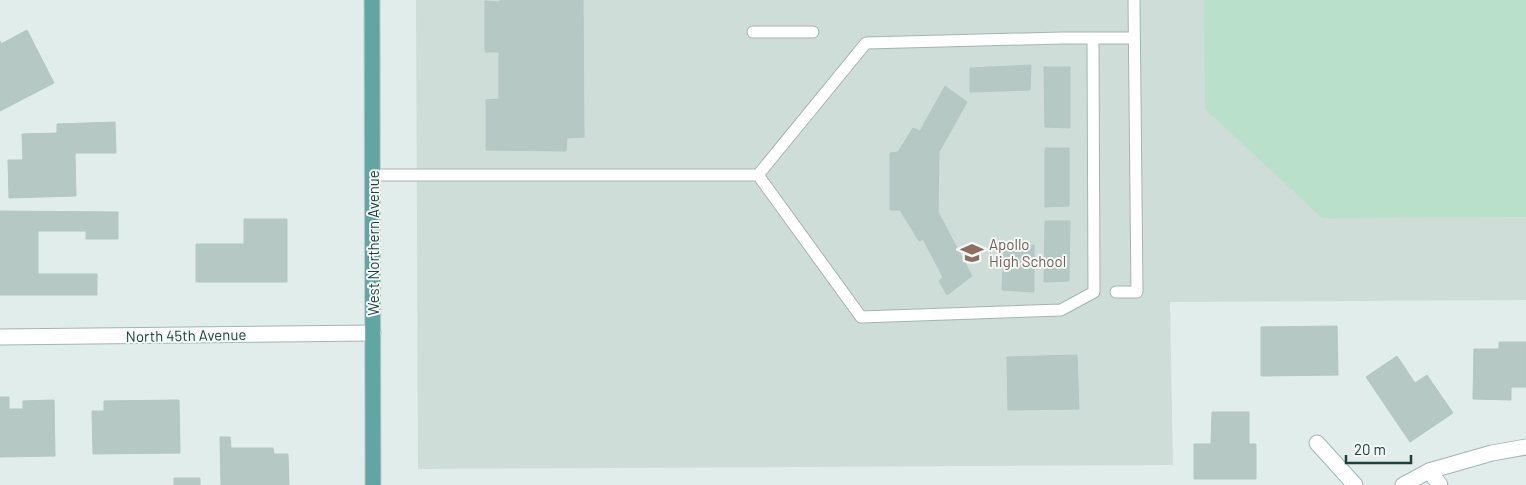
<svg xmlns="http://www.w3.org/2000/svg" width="1526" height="485" viewBox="0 0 1526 485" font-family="Barlow,sans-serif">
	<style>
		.built { fill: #cfddd9 }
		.green { fill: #b8e0cb }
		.building { fill: #b6c8c4; stroke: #b3c7c3 }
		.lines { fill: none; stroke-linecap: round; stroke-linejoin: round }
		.service-casing { stroke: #a3b5b3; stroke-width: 13 }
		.minor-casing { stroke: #a3b5b3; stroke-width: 17 }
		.primary-casing { stroke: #c1c9c9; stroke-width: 17 }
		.service { stroke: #fff; stroke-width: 11 }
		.minor { stroke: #fff; stroke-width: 15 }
		.primary { stroke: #61a6a3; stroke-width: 15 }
		.labels { text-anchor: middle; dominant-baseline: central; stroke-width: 4; stroke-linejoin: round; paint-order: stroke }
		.street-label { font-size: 15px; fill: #203f3d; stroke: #f2f9f7 }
		.education-label { font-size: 15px; fill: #785e54; stroke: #f2f9f7; text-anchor: start }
	</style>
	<rect width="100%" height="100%" fill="#e1edea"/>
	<path class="built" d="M416 0H1526V300L1170 302 1173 465 418 469Z"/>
	<path class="green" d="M1204 0H1526V217L1322 218 1205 109Z"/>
	<path class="building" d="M500 0H583L584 137 567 138 566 151 486 150V100L499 99V52H485V1L500 2Z
		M27 30 54 83 0 111V41L1 44Z
		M1031 65 1030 90 970 92V68Z
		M1044 67H1070V128L1045 127Z
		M945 86 967 102 939 152 938 212 972 276 947 295 939 281 943 277 923 239 919 241 900 210H890V153L898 152 913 128 920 131Z
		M115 122 116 153H75L76 196 9 198 8 160H23L22 134 57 133V124Z
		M1045 148H1069V206L1045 207Z
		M0 211 118 212V239H86V231H38V274H97V295H0Z
		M244 219H287V282H196V244H244Z
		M1045 221H1070L1069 281 1044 282Z
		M1034 245V292L1002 290 1004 247Z
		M1337 326 1338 375 1261 376V327Z
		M1499 342H1526V387H1511V400L1473 399 1474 349H1499Z
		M1077 355 1079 409 1008 410 1007 357Z
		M1397 356 1415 383 1427 375 1453 413 1410 442 1366 377Z
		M0 397H9V409H23V401L54 400 55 456 0 457Z
		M179 400 180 453 93 454 92 411H104V401Z
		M1212 412H1249V444H1256V479H1194V444H1211Z
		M220 437H230L231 448H273L274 454H288L289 485H221Z
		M174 478H200V485H174Z"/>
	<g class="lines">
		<defs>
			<path id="service" d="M753 32H813
				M1062 38H1093L1094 292 1061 310 861 317 758 175 866 43Z
				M1093 38H1134
				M372 175H758
				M1116 292H1137L1134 0"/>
			<path id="minor" d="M0 337 373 333
				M1317 443 1355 485
				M1429 471 1440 485
				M1403 485 1429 471 1492 453 1526 447"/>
			<path id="primary" d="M372 0 373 485"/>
		</defs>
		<use href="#service" class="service-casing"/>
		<use href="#minor" class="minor-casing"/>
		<use href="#primary" class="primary-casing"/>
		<use href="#service" class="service"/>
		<use href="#minor" class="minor"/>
		<use href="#primary" class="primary"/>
	</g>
	<defs>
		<symbol id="school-bare" viewBox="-9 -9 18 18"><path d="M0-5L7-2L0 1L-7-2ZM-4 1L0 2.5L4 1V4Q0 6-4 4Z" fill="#8d6e63" stroke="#f2f9f7" stroke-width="2.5" paint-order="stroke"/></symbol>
	</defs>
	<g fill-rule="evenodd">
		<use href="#school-bare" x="956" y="237" width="32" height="32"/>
	</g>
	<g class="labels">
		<g class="street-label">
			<text transform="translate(373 243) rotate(-90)">West Northern Avenue</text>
			<text transform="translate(186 335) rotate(-1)">North 45th Avenue</text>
		</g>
		<g class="education-label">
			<text x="989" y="244">Apollo<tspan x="989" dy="17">High School</tspan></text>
		</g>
	</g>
	<path d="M1346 455v8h65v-8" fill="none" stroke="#203f3d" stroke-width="2.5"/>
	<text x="1354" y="455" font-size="15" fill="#203f3d" stroke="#f2f9f7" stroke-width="4" paint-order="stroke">20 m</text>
</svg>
